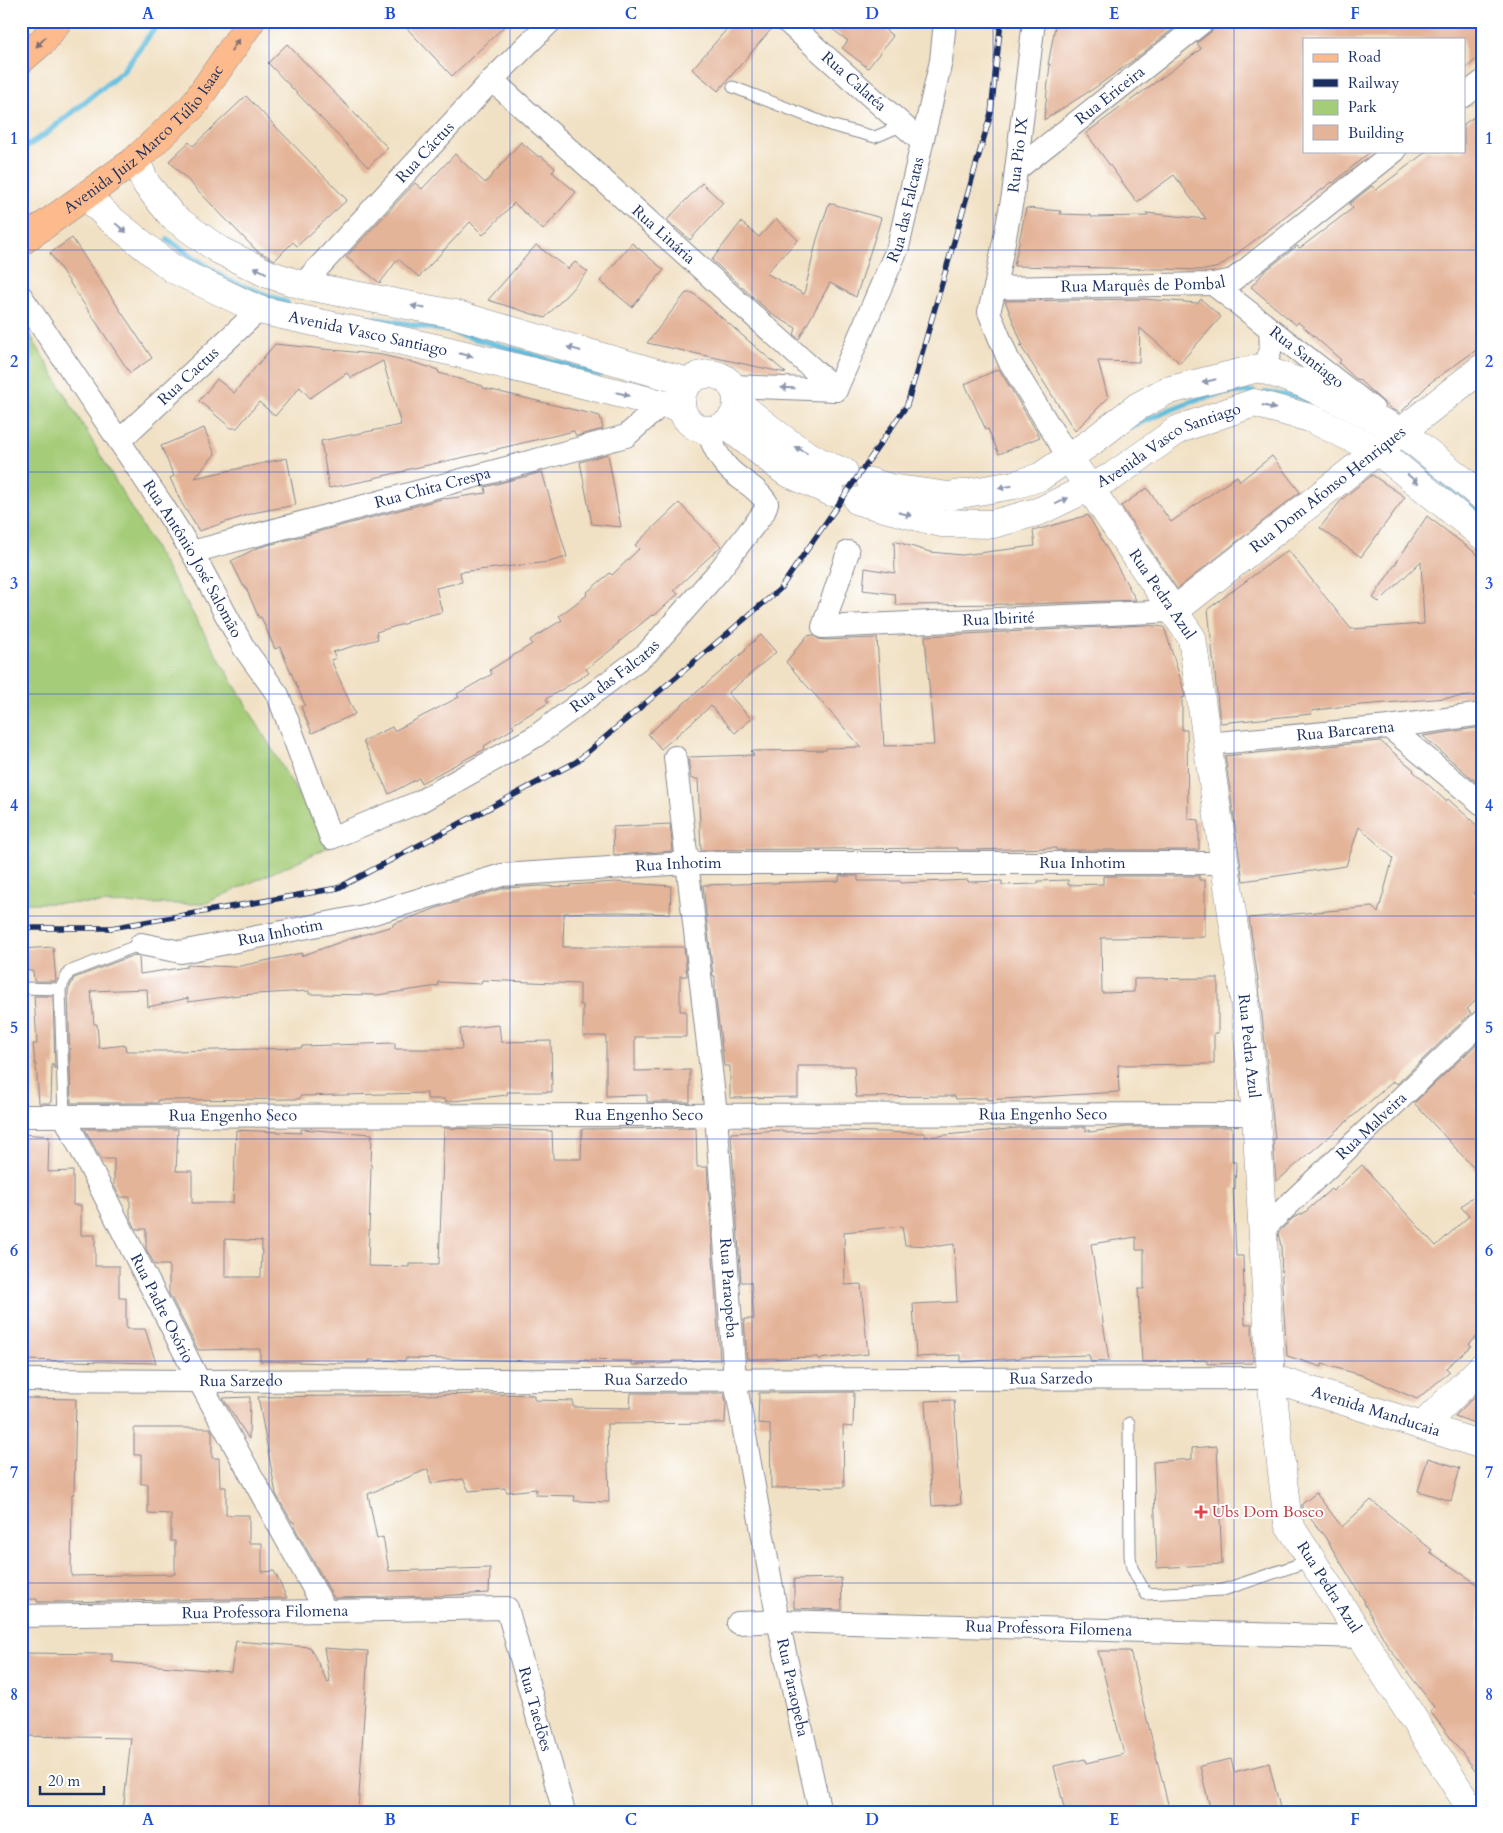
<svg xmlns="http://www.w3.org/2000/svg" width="1503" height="1833" viewBox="0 0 1503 1833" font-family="Cardo,serif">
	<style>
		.green { fill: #a5cc78; stroke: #607e6b }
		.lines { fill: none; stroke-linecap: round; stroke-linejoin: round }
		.stream { stroke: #60bdde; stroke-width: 6 }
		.building { fill: #e4b499; fill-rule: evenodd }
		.service-casing { stroke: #868891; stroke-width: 13 }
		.minor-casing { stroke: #868891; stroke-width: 24 }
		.tertiary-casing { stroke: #868891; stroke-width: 29 }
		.primary-casing { stroke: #868891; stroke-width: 29 }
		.service { stroke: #fff; stroke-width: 11 }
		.minor { stroke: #fff; stroke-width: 22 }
		.tertiary { stroke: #fff; stroke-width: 28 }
		.primary { stroke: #fcba8d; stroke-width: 28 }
		.rail-casing { stroke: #1b2f5e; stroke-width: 5.5 }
		.rail { stroke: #fff; stroke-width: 4; stroke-dasharray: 11; stroke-linecap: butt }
		.oneway { fill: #806e73 }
		.oneway2 { fill: #8d97ae }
		.grid { fill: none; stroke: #1d4ed8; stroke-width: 1; stroke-opacity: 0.55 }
		.health-dot { fill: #e0444e; stroke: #fff; stroke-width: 2 }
		.labels { text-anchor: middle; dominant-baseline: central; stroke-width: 4; stroke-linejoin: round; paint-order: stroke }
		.street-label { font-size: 16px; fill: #1b2f5e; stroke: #fff }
		.health-label { font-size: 16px; fill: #be3a42; stroke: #fff; text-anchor: start }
		.neatline { fill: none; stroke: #1d4ed8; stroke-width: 2 }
		.grid-label { font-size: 16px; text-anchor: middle; font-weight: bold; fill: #1d4ed8 }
	</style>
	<rect width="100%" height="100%" fill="#fff"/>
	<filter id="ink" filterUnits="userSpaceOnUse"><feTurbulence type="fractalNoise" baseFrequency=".02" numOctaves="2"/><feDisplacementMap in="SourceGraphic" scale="10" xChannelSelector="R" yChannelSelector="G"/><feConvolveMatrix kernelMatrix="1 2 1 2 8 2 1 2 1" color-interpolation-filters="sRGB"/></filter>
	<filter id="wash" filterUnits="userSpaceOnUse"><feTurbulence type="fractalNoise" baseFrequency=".0096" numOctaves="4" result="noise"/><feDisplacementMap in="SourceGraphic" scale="20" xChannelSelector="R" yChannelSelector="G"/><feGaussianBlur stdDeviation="1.12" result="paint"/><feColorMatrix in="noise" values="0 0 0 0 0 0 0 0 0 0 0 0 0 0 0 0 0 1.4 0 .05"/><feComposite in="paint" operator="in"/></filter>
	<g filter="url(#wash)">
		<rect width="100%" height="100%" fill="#f1e1c4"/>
		<path class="green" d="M21 319 329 847 204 904 21 903Z"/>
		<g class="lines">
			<path class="stream" d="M21 150 47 133 123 71 160 21
				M168 240 226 280 287 303
				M343 314 450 331 600 375
				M1265 393 1298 397 1320 408
				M1132 426C1170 411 1211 388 1253 392
				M1406 454 1482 515"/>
		</g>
		<g id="blocks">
			<path class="building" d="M400 21H510L452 76Z
				M734 21H773L774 26 718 91 692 69Z
				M822 21H874L893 36 868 68 842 48 848 41Z
				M1056 21H1183L1135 59 1093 89 1044 120 1050 64 1048 65Z
				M1217 21H1472L1482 32V54L1464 70V39H1304V151H1371L1333 183 1332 182 1219 267 1205 270 1014 266 1026 208 1061 211 1060 214 1091 215V217L1148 216 1146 213 1206 219 1174 175 1137 202 1086 133 1201 49 1197 43 1212 31Z
				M287 44 388 148 368 167 268 63Z
				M246 96 347 200 297 246 293 242 275 260 257 251 169 161 189 142 193 146Z
				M1482 111V346L1431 382 1400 413 1391 409 1359 380 1356 379 1339 363 1341 360 1298 322 1296 325 1251 287 1265 271 1297 246 1300 248 1353 208 1349 204 1372 186 1376 190 1427 151H1464V124Z
				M521 142 539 157 541 156 555 168 552 172 576 192 543 230 514 203 483 235 470 222 419 277 398 259 380 283 346 257 415 183 422 189 455 154 485 183Z
				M702 183 723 203 690 240 667 220Z
				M829 203 881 218 856 297 830 283 799 339 794 335 796 328 773 315 712 260 741 222 759 237 776 219 798 240 766 273 804 294 817 239Z
				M72 238 152 358 130 373 50 253Z
				M632 243 664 270 632 307 600 281Z
				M536 245 568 269 575 262 588 272 545 318 488 300Z
				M686 293H693L786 373 647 343Z
				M1143 299 1198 303 1201 299 1221 317 1180 363 1140 328 1139 362 1098 361 1108 398 1075 431 1020 345 1023 346 1005 301Z
				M275 344 382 355 412 362 438 370 439 373 483 386V388L600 416 603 429 576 436 574 431 497 449V450L405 470V471L374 478 375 479 329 488 321 441 401 425 383 361 351 378 347 373 310 398 300 387 275 416 259 402 237 428H231L199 401 217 379 234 393Z
				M999 369 1040 437 999 454 988 429 986 430 965 384Z
				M204 428 215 454 195 478 287 458 296 505 257 512 199 531 181 502 170 478 174 476 161 446Z
				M608 454 621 527 592 524 580 462Z
				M1272 456 1300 492 1177 589 1121 506 1147 488 1171 522 1237 476 1240 481Z
				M542 472 567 557 549 562 460 572 462 582 436 588 442 612 407 621V623L376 632 378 639 333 652 336 658 331 660 355 714 312 733 301 707 305 705 280 647 275 649 261 617 259 618 245 586 244 587 231 561 257 548 445 498V499L486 493 485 487Z
				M1372 475 1405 497 1361 557 1320 528 1342 499Z
				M679 503 721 546 674 590 678 594 654 616 653 614 619 642 620 643 586 669 589 673 546 699 548 703 512 725 514 728 484 746 485 749 421 783 419 778 389 794 363 741 392 727 394 731 459 697 457 694 492 674 490 670 532 644 530 640 562 620 559 616 587 595 586 593 610 573 612 575 639 549 635 545Z
				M1088 515 1136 600 1029 604 896 605 895 594 863 590 865 568 895 573 894 541 930 552 962 555 1035 546 1033 531Z
				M1427 516 1482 558V695L1338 707 1311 711 1312 714 1220 723 1208 609 1288 550 1351 629 1424 624 1421 561 1379 602 1373 598Z
				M1145 625 1164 627 1183 687 1185 697 1182 698V730H1187L1188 819 1199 820V850H1056V848L972 850H958V848L701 850 698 779H691L688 757 754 755 751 751 826 750V748L861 747 786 662 807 636 813 635 818 639 824 640 877 638 884 746 934 745 925 636Z
				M761 635 776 652 728 693 751 719 735 733 711 706 661 749 648 734 746 650 745 649Z
				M1482 727V787L1423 736Z
				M1380 741 1414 770 1413 771 1446 801 1448 799 1482 830V883L1473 893 1482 902V995L1467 1009 1471 1013 1397 1084 1394 1081 1276 1182 1273 1139H1275L1259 987 1249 918 1372 907 1378 913 1393 858 1359 827 1346 866 1243 881 1225 756Z
				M670 824 673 851 614 855 613 827Z
				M839 876H858V881H900L901 883 968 880V882L1002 881V885L1038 884V881L1068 880V885L1103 884V876H1199V880H1205V937L1101 938 1102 993 1134 992V979L1218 978V1033H1214V1064L1118 1065 1119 1092 987 1100V1098L956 1099 955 1096 856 1097 854 1066H798V1097L730 1098V1066H724L715 992V976H713L703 885 839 881Z
				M615 882 671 886 670 914 620 912 564 913 563 947H684L687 976H680V1011H686V1037H635V1071L690 1070V1102H647V1095L606 1096V1036H583V1005H580V984L482 980 481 984 438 982V986L377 995 309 994V991L239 995 188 1002V998L148 1007 147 989 91 991 94 1024H97L99 1048 125 1045 126 1051H174L302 1048V1046L395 1043V1049H462L460 1029 499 1025 501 1042 551 1041 552 1092H507V1095L445 1102V1099H427V1093L300 1096V1099L158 1100V1103H71L68 991 74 978 134 955 139 957 140 974 187 967V965L236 967 302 953 301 956 352 938 393 926V924L437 908 504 888 541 886 570 887V885Z
				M53 947 56 981H34L33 971 21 970V949Z
				M34 996H53L55 1069 52 1063 51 1103H39L36 1064H35L33 1044H37Z
				M1482 1039V1177L1414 1103Z
				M1086 1127V1131L1089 1130 1090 1132 1126 1127H1232V1162H1236L1235 1189 1233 1188 1236 1256H1243L1245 1324H1252L1253 1363 1207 1364V1360L1142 1362 1138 1289H1144V1250H1136V1237L1091 1244 1109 1361 1091 1362 1089 1355 1020 1357V1358L961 1362V1355L916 1357 913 1304 957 1302 954 1244 939 1246 905 1245 902 1226 844 1232 845 1285 861 1284 868 1354 818 1359V1357L747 1359 744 1319H754L751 1282H741L731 1133 782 1130V1132L833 1131 925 1133V1137L1019 1128Z
				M444 1128 552 1131 553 1159H581L582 1129 696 1128 697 1167H707L720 1360 673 1361V1363L632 1365V1361L580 1360V1362L405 1358V1361L369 1360V1363H331L260 1361V1349L198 1350 169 1293V1265H155L146 1249V1229H136L130 1216V1197H120L114 1185V1159H101L85 1129H178L176 1171H192V1203H233L236 1130 301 1133V1129L372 1134 368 1266 409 1267V1264H439ZM225 1239 262 1241 261 1277H225Z
				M21 1134 49 1136 48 1172 73 1171V1205H81V1235H95V1266H119V1298H126V1329H145L156 1363 21 1360Z
				M1362 1165 1436 1246 1469 1216 1461 1207 1482 1188V1332L1469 1344 1471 1346 1446 1368 1450 1372 1417 1399 1365 1376 1322 1364V1367L1287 1356 1282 1286 1281 1246 1278 1233 1293 1218 1304 1213 1331 1189 1333 1191Z
				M1482 1389V1426L1455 1416Z
				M854 1392 853 1427 843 1426 844 1487 771 1488 770 1424 758 1423 759 1393Z
				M631 1393H724L726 1402 725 1423 607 1424 609 1502 574 1501 575 1496 536 1495V1489L507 1492 505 1488 469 1491 463 1479 431 1484 428 1469 368 1494 377 1539 383 1537 389 1571 490 1568 489 1593 438 1596 334 1598 295 1528 294 1522H292L276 1494 258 1397 496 1394 534 1395V1400L573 1401V1407L630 1408Z
				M250 1397 249 1439 223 1398Z
				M21 1398 76 1399 74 1494H72L71 1576 175 1574V1541H171V1514L148 1513V1484H141V1455H134V1428H210L212 1432V1458H219L220 1487H226V1515H249V1543H262V1572L274 1571 287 1598 57 1602H37V1599H21Z
				M954 1400 961 1504 932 1506 925 1401Z
				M1217 1446 1222 1564 1157 1568 1153 1462 1192 1459V1448Z
				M1428 1458 1460 1468 1451 1501 1418 1491Z
				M1316 1493 1342 1527 1371 1500 1432 1550 1430 1552 1480 1586 1479 1623 1482 1656V1779L1430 1711 1434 1707 1388 1646 1364 1603 1365 1602 1325 1537 1302 1508V1504Z
				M841 1578 842 1610 794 1608V1579Z
				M236 1641 310 1647 328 1683 330 1682 324 1648 368 1651 358 1812H123L131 1738 21 1736V1653L112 1654V1662L231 1672Z
				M1098 1651H1130L1170 1812H1065L1054 1766 1085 1759 1086 1763 1124 1754Z
				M1231 1759 1234 1772 1269 1763 1281 1812H1211L1200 1766Z"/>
		</g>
	</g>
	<g filter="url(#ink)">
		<use href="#blocks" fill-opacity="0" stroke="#868891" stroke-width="1"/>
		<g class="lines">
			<defs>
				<path id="service" d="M733 87 830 125 875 137 903 125
					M21 988 60 989 69 972 141 944
					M60 989 64 1116
					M1129 1423 1130 1556 1132 1568 1146 1594 1223 1590 1312 1560"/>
				<g id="minor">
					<path id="s1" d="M786 21 922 142"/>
					<path d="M1034 21 1013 195 995 288 989 312 1008 359 1069 458"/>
					<path id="s2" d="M492 80 836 390"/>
					<path d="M1464 96 1482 82"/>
					<path id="s3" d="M1016 170 1204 21"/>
					<path id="s4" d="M1213 284 1373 409"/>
					<path id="s5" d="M302 285 492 80 551 21"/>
					<path id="s6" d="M995 288 1213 284 1233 280 1395 151"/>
					<path id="s7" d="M21 296 163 506 192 552 244 648 278 695 331 838 419 802 536 736 647 653 718 572 764 512 767 503C756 486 742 482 729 469 719 459 712 444 708 431"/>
					<path d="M1259 368C1273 357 1271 346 1270 329"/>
					<path d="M733 386 836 390"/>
					<path id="s8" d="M836 390 898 247 941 61 945 21"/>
					<path id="s9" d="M119 441 259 310"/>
					<path id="s10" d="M192 552 626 436 662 404"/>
					<path id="s11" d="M848 552 823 627 1174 611"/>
					<path d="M1389 727 1482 804"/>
					<path id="s12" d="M1207 744 1389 727 1482 714"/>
					<path id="s13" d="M675 757 716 1114 735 1380 778 1621 820 1812"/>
					<path id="s14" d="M141 944 181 952 364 916 502 875 687 863H1224"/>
					<path id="s15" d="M21 1116 1256 1114"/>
					<path id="s16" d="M64 1116 199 1381 326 1611"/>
					<path id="s17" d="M1262 1230 1482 1021"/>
					<path id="s18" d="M21 1380 199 1381 1271 1378"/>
					<path id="s19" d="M21 1616 507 1608 564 1812"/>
					<path id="s20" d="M738 1623 778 1621 1361 1637"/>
				</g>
				<g id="tertiary">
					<path d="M135 160 147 185 173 217 219 250 268 274 302 285 454 314 688 382"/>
					<path id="s21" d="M86 195 108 217 173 269 259 310 449 351 662 404 681 407"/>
					<circle cx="709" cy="402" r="28"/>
					<path d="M738 403C770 429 804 459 844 472"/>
					<path d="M726 425 786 472 831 492"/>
					<path id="s22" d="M1069 458 1192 638 1243 989 1256 1114 1271 1378 1288 1523 1473 1812"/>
					<path d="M871 482 890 488 949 496 1014 485 1040 477 1090 443 1137 407 1166 391 1259 368 1302 383 1401 431 1482 496"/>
					<path id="s23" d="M858 501 941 523 993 524 1040 511 1113 476 1179 429 1254 403 1310 418 1377 450 1482 535"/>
					<path id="s24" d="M1174 611 1482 368"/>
					<path id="s25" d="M1271 1378 1482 1445"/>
					<path d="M1423 1425 1482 1367"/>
				</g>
				<g id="primary">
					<path d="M21 60 43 41 58 21"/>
					<path id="s26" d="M21 242 135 160 193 106 251 21"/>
				</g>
			</defs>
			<use href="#service" class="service-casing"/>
			<use href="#minor" class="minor-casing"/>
			<use href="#tertiary" class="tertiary-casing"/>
			<use href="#primary" class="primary-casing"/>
			<use href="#service" class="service"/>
			<use href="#minor" class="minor"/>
			<use href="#tertiary" class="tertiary"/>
			<use href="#primary" class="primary"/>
			<defs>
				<path id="rail" d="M21 928H111L338 888 576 762 780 589 907 405 991 113 1001 21"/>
			</defs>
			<use href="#rail" class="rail-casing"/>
			<use href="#rail" class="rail"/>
		</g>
		<defs><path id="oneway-solid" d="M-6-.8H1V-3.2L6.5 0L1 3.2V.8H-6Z" transform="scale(1.25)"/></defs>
		<g class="oneway">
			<use href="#oneway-solid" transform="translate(41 42) rotate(134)"/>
			<use href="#oneway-solid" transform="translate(235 45) rotate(-56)"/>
		</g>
		<g class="oneway2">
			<use href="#oneway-solid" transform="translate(121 228) rotate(39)"/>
			<use href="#oneway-solid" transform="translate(260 270) rotate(-154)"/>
			<use href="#oneway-solid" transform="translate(418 307) rotate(-169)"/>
			<use href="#oneway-solid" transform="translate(574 349) rotate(-164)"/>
			<use href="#oneway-solid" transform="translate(466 355) rotate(14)"/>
			<use href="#oneway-solid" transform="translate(1209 381) rotate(166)"/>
			<use href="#oneway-solid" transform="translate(788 388) rotate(-178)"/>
			<use href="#oneway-solid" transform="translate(623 394) rotate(14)"/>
			<use href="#oneway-solid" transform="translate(1269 407) rotate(15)"/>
			<use href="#oneway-solid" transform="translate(801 450) rotate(-150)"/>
			<use href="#oneway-solid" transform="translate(1413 479) rotate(39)"/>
			<use href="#oneway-solid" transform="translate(1005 487) rotate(170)"/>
			<use href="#oneway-solid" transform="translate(1062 501) rotate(-26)"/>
			<use href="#oneway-solid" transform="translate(905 514) rotate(14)"/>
		</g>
	</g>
	<path class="grid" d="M269 21V1812M510 21V1812M752 21V1812M993 21V1812M1234 21V1812M21 250H1482M21 472H1482M21 694H1482M21 916H1482M21 1139H1482M21 1361H1482M21 1583H1482"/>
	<path class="health-dot" d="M1198.5 1504.5h5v5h5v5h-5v5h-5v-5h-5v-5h5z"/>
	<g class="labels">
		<g class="street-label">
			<text stroke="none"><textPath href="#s1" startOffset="91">Rua Calatéa</textPath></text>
			<text stroke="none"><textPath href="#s3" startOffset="120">Rua Ericeira</textPath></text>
			<text stroke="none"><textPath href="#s26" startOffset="161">Avenida Juiz Marco Túlio Isaac</textPath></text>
			<text stroke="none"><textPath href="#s5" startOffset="181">Rua Cáctus</textPath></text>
			<text transform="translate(1018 155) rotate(-83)">Rua Pio IX</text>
			<text stroke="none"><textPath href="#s8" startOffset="194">Rua das Falcatas</textPath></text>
			<text stroke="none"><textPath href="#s2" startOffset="231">Rua Linária</textPath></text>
			<text stroke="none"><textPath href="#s6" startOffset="148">Rua Marquês de Pombal</textPath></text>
			<text stroke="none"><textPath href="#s21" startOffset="321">Avenida Vasco Santiago</textPath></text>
			<text stroke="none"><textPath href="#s4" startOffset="119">Rua Santiago</textPath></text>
			<text stroke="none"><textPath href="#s9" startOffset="95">Rua Cactus</textPath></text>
			<text stroke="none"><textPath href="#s23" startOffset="332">Avenida Vasco Santiago</textPath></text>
			<text stroke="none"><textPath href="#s10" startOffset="249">Rua Chita Crespa</textPath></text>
			<text stroke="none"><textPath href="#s24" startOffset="196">Rua Dom Afonso Henriques</textPath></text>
			<text stroke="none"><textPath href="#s7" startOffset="314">Rua Antônio José Salomão</textPath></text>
			<text stroke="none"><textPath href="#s22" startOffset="165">Rua Pedra Azul</textPath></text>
			<text stroke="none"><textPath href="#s11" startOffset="255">Rua Ibirité</textPath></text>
			<text stroke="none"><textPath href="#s7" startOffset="956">Rua das Falcatas</textPath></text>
			<text stroke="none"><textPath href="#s12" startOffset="139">Rua Barcarena</textPath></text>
			<text stroke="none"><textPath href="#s14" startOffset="952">Rua Inhotim</textPath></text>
			<text stroke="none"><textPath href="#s14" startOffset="548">Rua Inhotim</textPath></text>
			<text stroke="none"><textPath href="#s14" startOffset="142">Rua Inhotim</textPath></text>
			<text stroke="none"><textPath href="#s22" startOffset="630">Rua Pedra Azul</textPath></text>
			<text stroke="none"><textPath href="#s15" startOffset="1022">Rua Engenho Seco</textPath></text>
			<text stroke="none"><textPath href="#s15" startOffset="212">Rua Engenho Seco</textPath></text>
			<text stroke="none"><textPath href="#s15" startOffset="618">Rua Engenho Seco</textPath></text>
			<text stroke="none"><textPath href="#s17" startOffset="151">Rua Malveira</textPath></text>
			<text stroke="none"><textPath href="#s13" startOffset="534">Rua Paraopeba</textPath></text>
			<text stroke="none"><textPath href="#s16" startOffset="216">Rua Padre Osório</textPath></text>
			<text stroke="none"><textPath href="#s18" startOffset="1030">Rua Sarzedo</textPath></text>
			<text stroke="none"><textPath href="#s18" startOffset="625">Rua Sarzedo</textPath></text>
			<text stroke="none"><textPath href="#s18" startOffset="220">Rua Sarzedo</textPath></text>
			<text stroke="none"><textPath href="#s25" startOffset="110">Avenida Manducaia</textPath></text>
			<text stroke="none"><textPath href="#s22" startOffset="1185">Rua Pedra Azul</textPath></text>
			<text stroke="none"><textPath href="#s19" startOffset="244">Rua Professora Filomena</textPath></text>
			<text stroke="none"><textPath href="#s20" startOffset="311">Rua Professora Filomena</textPath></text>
			<text stroke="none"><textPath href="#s13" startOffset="939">Rua Paraopeba</textPath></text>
			<text stroke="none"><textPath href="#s19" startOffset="591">Rua Taedões</textPath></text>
		</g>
		<g class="health-label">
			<text x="1212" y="1512">Ubs Dom Bosco</text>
		</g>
	</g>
	<rect width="1503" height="1833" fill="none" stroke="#fff" stroke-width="55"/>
	<rect x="1303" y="38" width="162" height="115" fill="#ffffff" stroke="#a4acbf"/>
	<rect x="1313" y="54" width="25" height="8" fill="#fcba8d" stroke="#a4acbf"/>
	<text x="1348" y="62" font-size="15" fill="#1b2f5e">Road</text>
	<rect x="1313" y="79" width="25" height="8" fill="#1b2f5e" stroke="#a4acbf"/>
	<text x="1348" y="88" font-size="15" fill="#1b2f5e">Railway</text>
	<rect x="1313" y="100" width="25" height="15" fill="#a5cc78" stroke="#a4acbf"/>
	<text x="1348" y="112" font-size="15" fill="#1b2f5e">Park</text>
	<rect x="1313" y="125" width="25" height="15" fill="#e4b499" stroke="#a4acbf"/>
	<text x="1348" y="138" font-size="15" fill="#1b2f5e">Building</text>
	<path d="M40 1786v8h64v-8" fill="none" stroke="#1b2f5e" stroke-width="2.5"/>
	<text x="48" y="1786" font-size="15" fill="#1b2f5e" stroke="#ffffff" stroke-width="4" paint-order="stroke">20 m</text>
	<rect x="28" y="28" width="1448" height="1778" class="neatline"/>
	<g class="grid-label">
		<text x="148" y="19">A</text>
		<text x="390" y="19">B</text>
		<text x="631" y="19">C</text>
		<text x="872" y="19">D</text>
		<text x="1114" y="19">E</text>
		<text x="1355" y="19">F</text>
		<text x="14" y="144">1</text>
		<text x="1489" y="144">1</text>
		<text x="14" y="367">2</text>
		<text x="1489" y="367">2</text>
		<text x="14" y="589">3</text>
		<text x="1489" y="589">3</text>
		<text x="14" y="811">4</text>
		<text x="1489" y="811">4</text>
		<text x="14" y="1033">5</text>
		<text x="1489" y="1033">5</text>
		<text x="14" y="1256">6</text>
		<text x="1489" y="1256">6</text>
		<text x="14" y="1478">7</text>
		<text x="1489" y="1478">7</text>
		<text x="14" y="1700">8</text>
		<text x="1489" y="1700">8</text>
		<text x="148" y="1825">A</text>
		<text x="390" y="1825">B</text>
		<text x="631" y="1825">C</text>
		<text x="872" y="1825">D</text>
		<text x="1114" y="1825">E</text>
		<text x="1355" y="1825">F</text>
	</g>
</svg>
